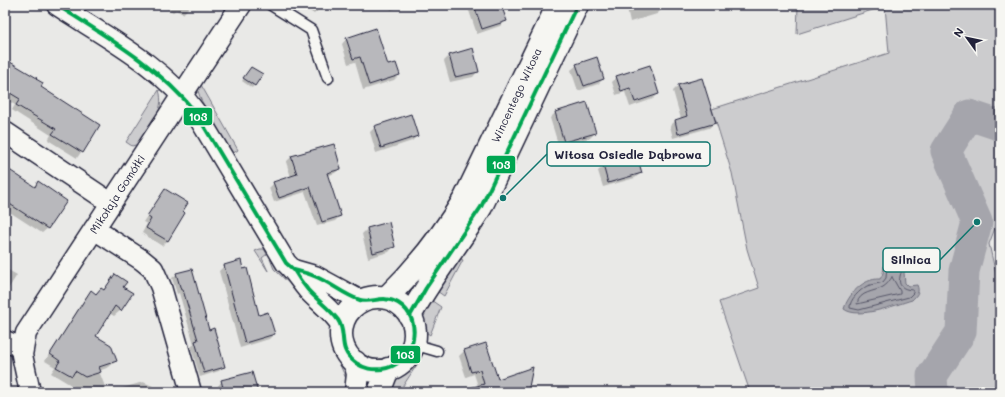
<svg xmlns="http://www.w3.org/2000/svg" width="1005" height="397" viewBox="0 0 1005 397" font-family="Mali,sans-serif">
	<style>
		.green { fill: #ccccce; stroke: #777784 }
		.water { fill: #a5a5ac; stroke: #71717f }
		.shadow { fill: #0003 }
		.lines { fill: none; stroke-linecap: round; stroke-linejoin: round }
		.shore { stroke: #565668; stroke-width: 1 }
		.river { stroke: #a5a5ac; stroke-width: 31 }
		.building { fill: #b8b8bc; stroke: #22223b }
		.service-casing { stroke: #22223b; stroke-width: 13 }
		.minor-casing { stroke: #22223b; stroke-width: 23 }
		.secondary-casing { stroke: #22223b; stroke-width: 25 }
		.service { stroke: #f6f6f2; stroke-width: 10 }
		.minor { stroke: #f6f6f2; stroke-width: 20 }
		.secondary { stroke: #f6f6f2; stroke-width: 22 }
		.bus-1-casing { stroke: #f6f6f2; stroke-width: 7 }
		.bus-1 { stroke: #00a651; stroke-width: 4 }
		.labels { text-anchor: middle; dominant-baseline: central; stroke-width: 3; stroke-linejoin: round; paint-order: stroke }
		.street-label { font-size: 11px; fill: #22223b; stroke: #f6f6f2 }
		.leader { fill: none; stroke: #0f766e; stroke-width: 1.5 }
		.callout-dot { fill: #0f766e; stroke: #f6f6f2; stroke-width: 1.5 }
		.callout { fill: #f6f6f2; stroke: #0f766e; stroke-width: 1.5 }
		.callout-label { font-size: 12px; text-anchor: middle; font-weight: bold; fill: #22223b }
		.line-badge { stroke: #f6f6f2; stroke-width: 1.5 }
		.badge-label { font-size: 11px; text-anchor: middle; font-weight: bold; fill: #fff }
	</style>
	<rect width="100%" height="100%" fill="#e9e9e7"/>
	<filter id="ink" filterUnits="userSpaceOnUse"><feTurbulence type="fractalNoise" baseFrequency=".025" numOctaves="2"/><feDisplacementMap in="SourceGraphic" scale="8" xChannelSelector="R" yChannelSelector="G"/><feConvolveMatrix kernelMatrix="1 2 1 2 8 2 1 2 1" color-interpolation-filters="sRGB"/></filter>
	<g filter="url(#ink)">
		<path class="green" d="M798 5H1000V215L989 244 1000 292V392H938L935 383 967 335C942 343 931 362 920 383L922 392H750L719 302 759 288 747 249 732 173 712 109 889 53 885 6 797 34Z
			M200 83 238 150 232 154 201 100 198 91Z
			M159 90C166 111 149 129 139 144L132 146 126 142Z
			M260 249H264L267 254 262 258 268 271 255 251Z
			M459 258 463 260 444 296 434 289Z
			M270 259 287 277 298 292 274 269Z
			M428 298 441 307 430 335 423 330 422 313Z
			M330 342 335 343C339 356 352 368 347 381Z
			M415 360H420L399 392H385L397 376 408 368Z"/>
		<path class="water" d="M904 254 909 259 904 273 905 283 908 286 917 285C920 292 917 295 912 300 895 305 858 320 844 309 848 295 863 278 880 279 889 267 875 256 904 254Z"/>
		<path class="shadow" d="M162 5H191L183 14 176 10 173 12Z
			M301 5H324L314 14Z
			M389 5H405L391 10Z
			M467 5H500L506 21 500 26 477 34Z
			M620 5H661L662 9 657 14 630 22 627 8 621 10Z
			M347 38 387 67 399 75 394 80 363 90 355 62 348 64 342 44Z
			M472 49 478 71 473 77 450 82 444 61 449 56Z
			M5 59 36 78 34 80 40 87 99 126 77 158 48 140 51 135 12 110 15 105 5 99Z
			M577 65 603 79 598 84 578 91 571 70Z
			M249 70 261 75 252 88 242 81Z
			M617 77 658 94 653 99 630 107 625 92 616 95 612 82Z
			M678 86 715 123 709 128 673 138 670 126 675 121 681 119 673 91Z
			M556 112 595 133 590 138 559 147 550 118Z
			M375 127 417 136 412 141 376 153 370 132Z
			M334 145 340 168 335 173 327 176 340 216 335 221 317 226 305 192 274 202 269 188 274 183 291 177 286 162 291 157Z
			M609 154 641 173 635 178 603 187 598 171 605 165 604 159Z
			M5 168 33 187 38 182 48 228 42 233 5 209Z
			M165 190 167 241 162 246 142 233 147 224 143 222Z
			M367 229 394 246 389 252 368 258 362 234Z
			M240 262 259 316 274 334 269 339 240 348 219 271 224 266Z
			M5 268 17 275 5 294Z
			M177 274 208 331 224 366 219 371 200 377 191 347 194 344 179 293 177 294 172 278Z
			M115 276 122 288 121 310 114 316 109 313 94 336 116 361 109 367 99 371 107 392H76L81 391 51 373 55 367 45 361 85 298 91 292 95 294 101 289 103 290Z
			M485 344 497 380 528 392H480L474 374 466 377 459 356 464 351Z
			M222 381 257 392H218L217 387Z
			M143 382 153 386 148 392H109Z"/>
		<g class="lines">
			<path class="shore" d="M895 259 905 260C904 270 889 289 913 290V293L909 297 859 310 850 308C849 300 860 290 867 286 872 284 878 284 883 282L886 278 887 265Z
				M892 277 900 291V294L857 304C859 291 875 292 883 287 887 285 890 280 892 277Z"/>
			<path class="river" d="M933 392 932 376 961 332 964 271 977 222 946 151 969 115 999 125 1000 122"/>
		</g>
		<path class="building" d="M474 5H501L507 21 482 29Z
			M376 28 388 65 396 63 400 75 369 85 360 57 353 59 346 38Z
			M473 48 479 72 455 77 449 55Z
			M597 57 604 79 584 86 576 64Z
			M5 59 37 78 36 79 43 83 41 87 100 125 83 153 52 134 56 129 16 105 20 99 5 90Z
			M650 65 659 94 635 102 630 88 621 91 616 76Z
			M251 67 263 74 255 86 243 78Z
			M702 78 716 123 678 134 675 120 687 116 678 85Z
			M587 102 596 133 564 142 555 112Z
			M411 114 418 136 381 148 374 126Z
			M334 144 341 169 327 173 341 216 322 222 310 187 279 198 273 182 297 174 291 156Z
			M634 146 642 173 608 183 603 165 611 162 608 153Z
			M5 167 35 187 38 181 67 201 48 229 5 201Z
			M165 189 188 203 183 211 185 213 168 241 146 228 151 219 147 216Z
			M389 222 395 247 373 253 367 228Z
			M241 260 243 269 247 268 259 315 268 312 275 334 245 343 224 265Z
			M192 269 209 330 214 328 225 367 204 373 195 341 198 340 183 290H181L176 273Z
			M115 274 127 282 123 287 133 293 121 311 115 306 96 336 111 345 117 361 99 367 101 372 85 377 75 371 72 376 56 367 60 361 50 354 91 290 96 294 101 288 104 290Z
			M486 343 498 379 533 367 528 392H467L466 389 484 384 480 370 471 372 464 350Z
			M252 372 258 392H224L221 380Z"/>
		<g class="lines">
			<defs>
				<path id="service" d="M271 5 311 30 328 78
					M413 344 437 351"/>
				<path id="minor" d="M57 5C104 36 163 66 196 113L286 263C295 271 300 281 308 290 319 302 333 311 342 326
					M5 132 111 203
					M94 229 142 260 153 269 161 287 191 392
					M294 270 315 276 361 301
					M5 341 22 348
					M30 392 22 355 26 333 241 5"/>
				<path id="secondary" d="M341 334a37 37 0 1 1 74 0a37 37 0 1 1-74 0Z
					M386 298C417 268 443 235 465 198L558 5
					M410 316C430 278 459 244 481 207L577 5
					M355 362 358 374 356 392
					M379 392 388 369"/>
			</defs>
			<use href="#service" class="service-casing"/>
			<use href="#minor" class="minor-casing"/>
			<use href="#secondary" class="secondary-casing"/>
			<use href="#service" class="service"/>
			<use href="#minor" class="minor"/>
			<use href="#secondary" class="secondary"/>
			<defs>
				<path id="bus-1" d="M57 5C107 37 158 66 196 113L286 263 294 270
					M294 270C301 272 308 273 314 276 330 282 344 295 360 300 371 304 383 294 398 303 426 320 414 365 382 369 372 370 365 369 356 363 336 349 348 334 338 320 330 309 317 300 308 290 303 284 298 277 294 270Z
					M410 316 426 288 481 207 577 5"/>
			</defs>
			<use href="#bus-1" class="bus-1-casing"/>
			<use href="#bus-1" class="bus-1"/>
		</g>
	</g>
	<g class="labels">
		<g class="street-label">
			<text transform="translate(516 95) rotate(-65)">Wincentego Witosa</text>
			<text transform="translate(117 194) rotate(-57)">Mikołaja Gomółki</text>
		</g>
	</g>
	<path class="leader" d="M503 198L547 154M977 222L940 260"/>
	<g class="callout-dot">
		<circle cx="503" cy="198" r="4"/>
		<circle cx="977" cy="222" r="4"/>
	</g>
	<g class="callout">
		<rect x="547" y="142" width="163" height="24" rx="4"/>
		<rect x="883" y="248" width="57" height="24" rx="4"/>
	</g>
	<g class="callout-label">
		<text x="628" y="159">Witosa Osiedle Dąbrowa</text>
		<text x="911" y="264">Silnica</text>
	</g>
	<g class="line-badge">
		<rect x="183" y="107" width="30" height="19" rx="4" fill="#00a651"/>
		<rect x="486" y="155" width="30" height="19" rx="4" fill="#00a651"/>
		<rect x="390" y="345" width="31" height="19" rx="4" fill="#00a651"/>
	</g>
	<g class="badge-label">
		<text x="198" y="121">103</text>
		<text x="501" y="169">103</text>
		<text x="405" y="359">103</text>
	</g>
	<rect width="1005" height="397" fill="none" stroke="#f6f6f2" stroke-width="20"/>
	<rect x="10" y="10" width="985" height="377" fill="none" stroke="#22223b" stroke-width="1.5" filter="url(#ink)"/>
	<g transform="translate(967 38) rotate(303)" stroke="#f6f6f2" stroke-width="3" paint-order="stroke">
	<path d="M0-3L7 15L0 10L-7 15Z" fill="#22223b"/>
	<text y="-6" font-size="11" font-weight="bold" text-anchor="middle" fill="#22223b">N</text>
	</g>
</svg>
